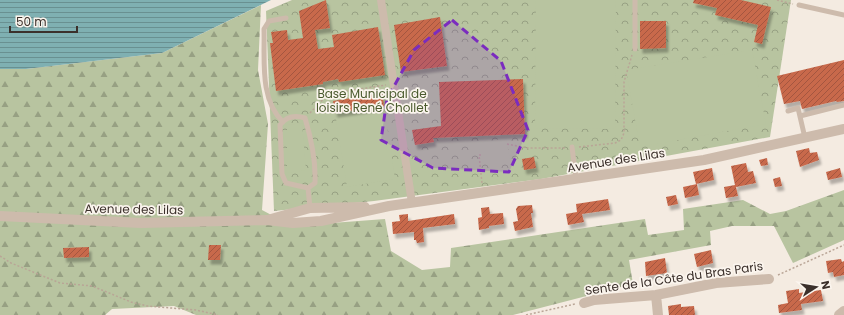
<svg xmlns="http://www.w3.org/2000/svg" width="844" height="315" viewBox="0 0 844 315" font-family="Poppins,sans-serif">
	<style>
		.forest { fill: url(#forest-firs) }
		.park { fill: url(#park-crowns) }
		.garden { fill: #b8c4a0 }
		.water { fill: url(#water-rules) }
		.building { fill: url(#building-hatch); filter: url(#shadow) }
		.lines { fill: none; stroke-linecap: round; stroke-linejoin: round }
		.path { stroke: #b9a596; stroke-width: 1.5; stroke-dasharray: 2 2; stroke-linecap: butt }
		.service { stroke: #cdbbac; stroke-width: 5 }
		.pedestrian { stroke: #cdbbac; stroke-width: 8 }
		.minor { stroke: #cdbbac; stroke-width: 10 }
		.tertiary { stroke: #cdbbac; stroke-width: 10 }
		.marked { fill: #7b2cbf; fill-opacity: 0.2; stroke: #7b2cbf; stroke-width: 3; stroke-dasharray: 8 5; stroke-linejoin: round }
		.labels { text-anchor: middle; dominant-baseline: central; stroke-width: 3.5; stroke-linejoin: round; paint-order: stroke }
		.park-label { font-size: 12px; fill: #4a5a2e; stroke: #fbf5ee }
		.street-label { font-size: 12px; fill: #3b302b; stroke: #fbf5ee }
	</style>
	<defs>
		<pattern id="forest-firs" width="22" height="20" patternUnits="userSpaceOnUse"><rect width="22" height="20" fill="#b8c4a0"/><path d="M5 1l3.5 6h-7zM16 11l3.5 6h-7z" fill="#97a083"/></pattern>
		<pattern id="park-crowns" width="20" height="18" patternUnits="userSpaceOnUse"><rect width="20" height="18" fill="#b8c4a0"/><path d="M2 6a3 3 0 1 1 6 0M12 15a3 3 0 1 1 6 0" fill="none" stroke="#97a083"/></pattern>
		<pattern id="water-rules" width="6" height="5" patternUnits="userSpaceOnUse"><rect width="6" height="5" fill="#7fb0b2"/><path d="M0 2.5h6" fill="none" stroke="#699091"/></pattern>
		<pattern id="building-hatch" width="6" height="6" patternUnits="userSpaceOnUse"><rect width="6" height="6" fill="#c8694b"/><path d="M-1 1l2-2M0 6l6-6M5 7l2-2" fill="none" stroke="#a4573f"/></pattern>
		<filter id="shadow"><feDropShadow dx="2.5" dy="4.5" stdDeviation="1" flood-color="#0004"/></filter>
	</defs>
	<rect width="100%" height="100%" fill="#f4ebe1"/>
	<path class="forest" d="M261 5 258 70 268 124 262 210 292 226 385 219 391 251 422 270 450 267 451 248 645 219 648 235 684 230 683 209 743 200 770 214 786 211 844 190V240L793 263 774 226H732L710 231 711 245 629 260 633 284 513 315H196L174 306 112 309 105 315H0V69H26L162 53Z"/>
	<path class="park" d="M292 0H791L770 137 541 179 374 201 274 211 266 11Z"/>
	<path class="garden" d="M536 0H616L615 129 535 128Z
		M752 50 766 124 640 147 626 70Z
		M384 106 395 179 347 187 335 113Z
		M302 123 306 170 287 173V125Z
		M506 138 510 159 482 163 479 143Z"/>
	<path class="water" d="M0 0H271L162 53 26 69H0Z"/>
	<path class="building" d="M326 0 330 28 315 30 318 49 334 47 332 35 378 27 385 75 339 82 338 79 323 82V84L276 91 270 43H273L271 32 287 30 288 40 303 38 299 11Z
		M694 0H741L771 7 762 44 754 42 758 25 715 15 717 8 693 3Z
		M440 17 447 66 401 72 394 25Z
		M640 21H666V48L640 49Z
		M844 60V101L837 102 836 101 802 109 800 101 784 104 777 76Z
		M523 79 525 134 433 138 434 142 415 145 412 130 441 126 439 82Z
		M382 93 384 106 335 113 333 101Z
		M809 148 810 153 817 152 819 160 800 167 796 151Z
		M534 157 536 168 524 170 522 159Z
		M767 158 768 165 761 166 759 160Z
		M746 163 748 172 753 171 756 183 736 187 738 196 726 198 724 187 735 185 731 166Z
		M712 168 714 180 696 184 693 172Z
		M840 168 842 177 828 180 826 172Z
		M780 177 782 186 775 187 773 179Z
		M697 184 699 195 685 198 683 187Z
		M676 195 678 204 668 206 666 197Z
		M608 199 610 210 582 214 584 222 568 225 566 214 577 212 576 204Z
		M532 205 533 213H531L533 227 515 231 513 222 518 221 516 209 518 206Z
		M489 207 490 214 503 213 504 224 489 226V228L479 230 478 218 482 217 481 208Z
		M408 214V221L454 214 455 224 423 228 424 242 417 243 416 240H414V232L393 234 392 222 400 221 399 215Z
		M209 245H221L220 260H208Z
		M89 247V257L64 258 63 248Z
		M711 250 713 263 697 267 694 254Z
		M665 258 667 273 646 276 645 262Z
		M841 259 842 262 844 261V275L834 277 833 272 828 273 826 261Z
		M799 289V293L821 290 823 301 801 304 802 310 779 313 778 305 788 303 786 291Z
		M681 304V307L694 306 695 315H669L668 306Z"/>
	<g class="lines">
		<path class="path" d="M777 0 793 4
			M310 113 328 94 386 85
			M507 144 527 148H565
			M579 147 615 143 621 140 624 133V82L632 55
			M481 155H479L482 183
			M0 256 11 263 60 283 92 286 131 302 147 306 196 310 218 315
			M778 275 844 245
			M526 315 575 304"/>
		<path class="service" d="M799 5 844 15
			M635 49V0
			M788 111 798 108 805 138
			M800 116 844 105
			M283 122C259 99 265 59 264 29L269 21 286 18
			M572 147 576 179
			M308 188 286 183 282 174 280 125C286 117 295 115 305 118 311 138 316 162 315 183L308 188 310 208"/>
		<path class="pedestrian" d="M381 0 412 203"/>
		<path class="minor" d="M656 295 658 315
			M584 303 594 300 656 295 716 283 769 279
			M839 315 844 311"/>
		<path class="tertiary" d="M0 216 141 223 267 220 293 223 321 221 389 206 704 160 844 129
			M271 219 310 208 365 207"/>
	</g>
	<path class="marked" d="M452 20 501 61 528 130 509 172 433 168 381 140 387 99 414 50Z"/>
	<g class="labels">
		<g class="park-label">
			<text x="372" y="93">Base Municipal de<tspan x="372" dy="14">loisirs René Chollet</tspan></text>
		</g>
		<g class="street-label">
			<text transform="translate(616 160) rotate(-9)">Avenue des Lilas</text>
			<text transform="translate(134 209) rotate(1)">Avenue des Lilas</text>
			<text transform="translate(674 278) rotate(-8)">Sente de la Côte du Bras Paris</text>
		</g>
	</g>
	<g transform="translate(816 287) rotate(78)" stroke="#fbf5ee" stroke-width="3" paint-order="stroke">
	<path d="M0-3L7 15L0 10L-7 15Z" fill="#3b302b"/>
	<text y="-6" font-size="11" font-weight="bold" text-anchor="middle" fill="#3b302b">N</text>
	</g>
	<path d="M10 26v6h67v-6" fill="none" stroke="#3b302b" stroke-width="2"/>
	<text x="16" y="26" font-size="12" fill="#3b302b" stroke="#fbf5ee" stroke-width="3" paint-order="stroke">50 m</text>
</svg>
